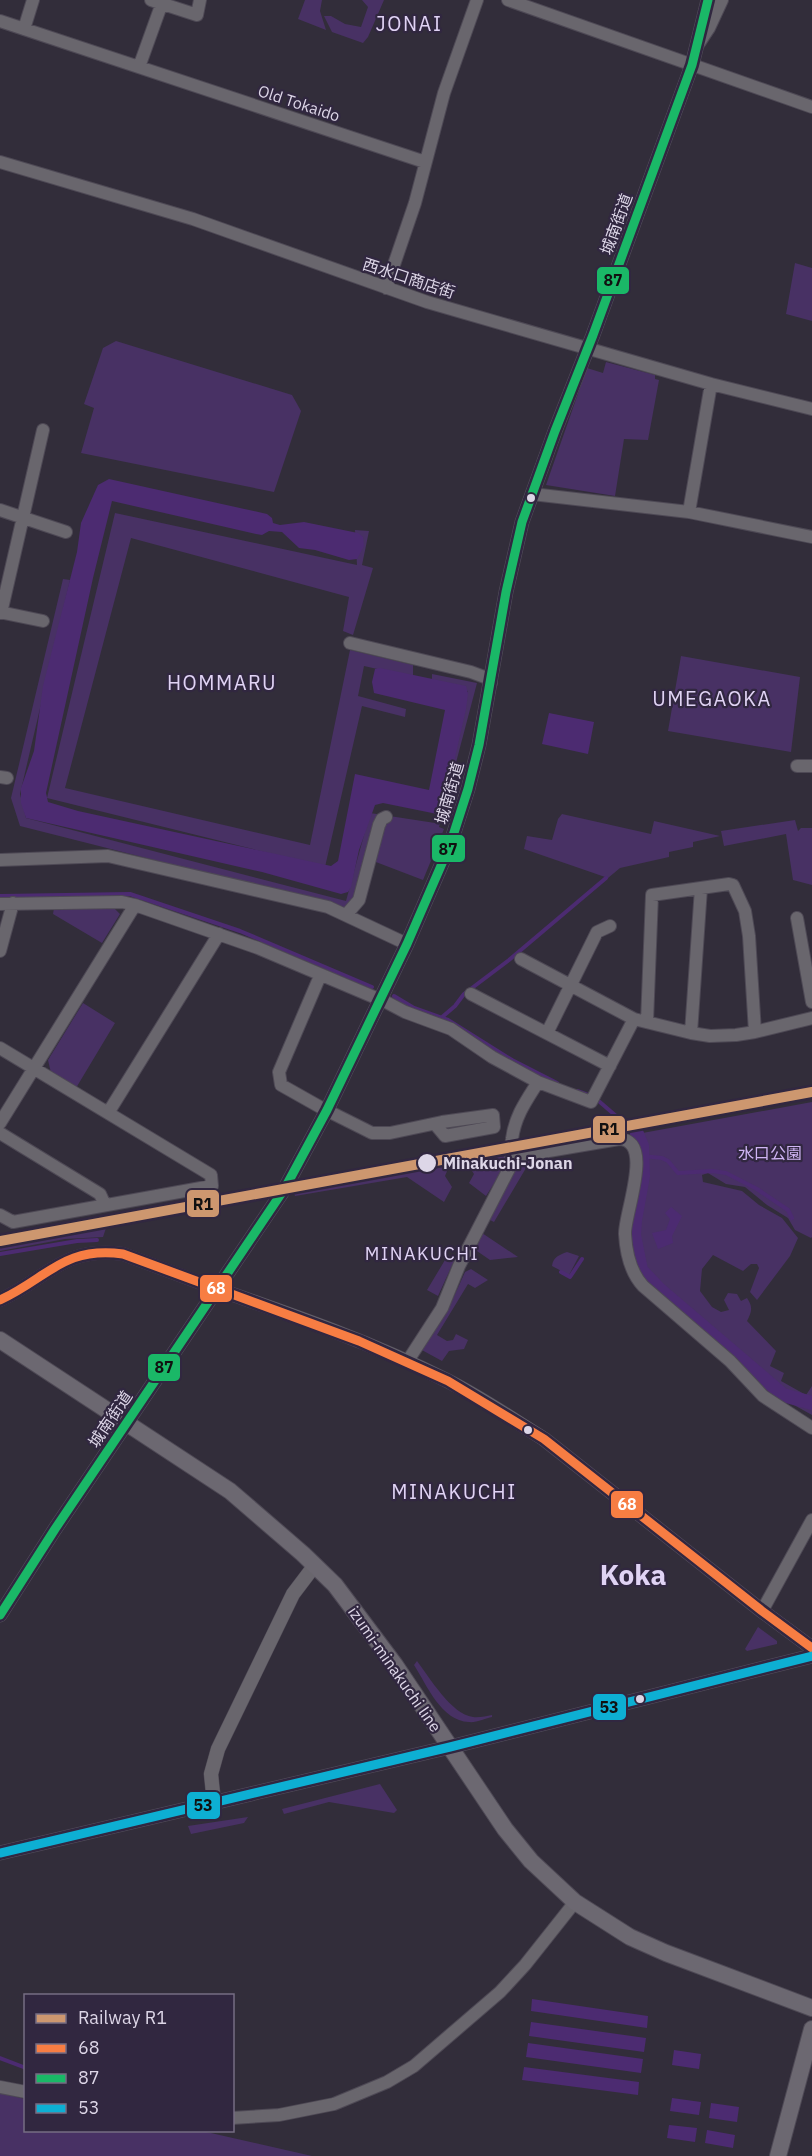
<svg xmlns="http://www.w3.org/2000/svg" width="812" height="2156" viewBox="0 0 812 2156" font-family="'IBM Plex Sans','Noto Sans JP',sans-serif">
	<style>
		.green { fill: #483164 }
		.water { fill: #4c2b71 }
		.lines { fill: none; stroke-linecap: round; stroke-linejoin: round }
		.stream { stroke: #4c2b71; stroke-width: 4 }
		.canal { stroke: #4c2b71; stroke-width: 14 }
		.minor-casing { stroke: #4e4955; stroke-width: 14 }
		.tertiary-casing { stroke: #4e4955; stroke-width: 15 }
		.secondary-casing { stroke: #4e4955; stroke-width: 18 }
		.minor { stroke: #69666d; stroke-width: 12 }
		.tertiary { stroke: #69666d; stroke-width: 14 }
		.secondary { stroke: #6c6871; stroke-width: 16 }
		.bus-1-casing { stroke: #312740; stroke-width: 14 }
		.bus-2-casing { stroke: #312740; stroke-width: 14 }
		.bus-3-casing { stroke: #312740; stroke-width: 14 }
		.bus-1 { stroke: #f77d43; stroke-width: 9 }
		.bus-2 { stroke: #1ab867; stroke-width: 9 }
		.bus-3 { stroke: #0dafd3; stroke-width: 9 }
		.rail-1-casing { stroke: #312740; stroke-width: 15 }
		.rail-1 { stroke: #cd976f; stroke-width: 10 }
		.bus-dot { fill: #ddd6e7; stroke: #312740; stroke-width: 2 }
		.labels { text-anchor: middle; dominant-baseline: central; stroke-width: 4.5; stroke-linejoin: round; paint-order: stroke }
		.street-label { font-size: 16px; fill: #ddd6e7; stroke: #312740 }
		.park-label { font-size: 16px; fill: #cfb4f4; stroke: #312740 }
		.stop-label { font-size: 16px; font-weight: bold; fill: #ddd6e7; stroke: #312740; text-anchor: start }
		.neighbourhood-label { font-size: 18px; letter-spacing: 1.5px; fill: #e0d3f4; stroke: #312740 }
		.quarter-label { font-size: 20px; letter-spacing: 1.5px; fill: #e0d3f4; stroke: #312740 }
		.town-label { font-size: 28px; font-weight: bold; fill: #e0d3f4; stroke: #312740 }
		.line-badge { stroke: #312740; stroke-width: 2 }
		.badge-label { font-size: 16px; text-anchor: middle; font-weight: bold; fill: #fff }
		.pale-badge-label { font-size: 16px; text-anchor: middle; font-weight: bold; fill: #111 }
	</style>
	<rect width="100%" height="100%" fill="#322d3a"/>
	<path class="green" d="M305 0H322L320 11 326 30 298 19Z
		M362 0H384L368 37 363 43 332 32 324 16H331L345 24 361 27 368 7Z
		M795 263 812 268V321L786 314Z
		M116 341 292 395 301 411 274 492 81 453 94 408 84 404 103 348Z
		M606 362 655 375V379L659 380 648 440 624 439 615 496 546 485 587 368 603 373Z
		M115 513 357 565 355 530 369 531 362 565 373 568 353 635 343 631 349 597 131 538 65 788 310 845 350 650 413 665V677L364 666 358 696 406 709 405 717 362 706 325 867 47 798Z
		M63 579 70 580 20 794 26 818 346 901 370 813 435 823 468 691 432 681V674L477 683 439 827 444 829 423 880 368 859 352 910 20 826 11 798Z
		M681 656 800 677 791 752 668 731Z
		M562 814 651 834 654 821 720 836 693 842V847L669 852V857L620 868 608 878 524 849 527 836 552 840 558 819Z
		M795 820 798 831 801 828H812V885L793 880 786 834 724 846 721 831Z
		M54 908H114L120 914 102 943 53 914Z
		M83 1003 115 1023 76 1088 51 1073 48 1060Z
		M812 1102V1237L811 1238 795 1230 788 1218 767 1205 745 1187 726 1184 708 1173 702 1175 703 1182 742 1191 759 1205 782 1218 798 1238 790 1256 757 1300 750 1292 759 1268 757 1264H751L743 1271 713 1255 702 1269 700 1291 712 1307 721 1312 729 1310 724 1300 728 1293 737 1294 741 1301 747 1298C753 1307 752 1311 747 1321L776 1351 770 1366 784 1373 781 1381 806 1395 812 1386V1415L785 1400 662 1298 638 1272 631 1231 641 1149 637 1134Z
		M551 1155 550 1164 526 1168 494 1222 490 1220 519 1160Z
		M507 1156 504 1168 486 1196 469 1183 474 1174 466 1162Z
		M450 1164 445 1176 452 1187 444 1202 407 1177 295 1196 294 1193Z
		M107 1225 103 1237 65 1239 0 1251V1245Z
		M482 1233 518 1257 490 1260 474 1249Z
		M567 1252 579 1256 569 1275 552 1266C553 1257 559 1255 567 1252Z
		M448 1255 454 1261 438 1296 427 1290Z
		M471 1269 488 1280 475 1288 468 1284 437 1335 447 1341 453 1340 456 1334 468 1340 464 1349 449 1351 442 1361 420 1349 446 1314 465 1272Z
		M758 1627 777 1641V1644L747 1651 745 1649Z
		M417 1661C430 1678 451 1714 473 1717 479 1718 486 1716 492 1715V1717C486 1718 476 1723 469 1722 441 1721 427 1685 414 1665Z
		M380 1784 397 1810 394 1813 329 1802 284 1814 282 1809Z
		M248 1817 244 1823 191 1834 188 1826Z
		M0 2093 25 2099 26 2130 202 2131 312 2156H0Z"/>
	<path class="water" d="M109 479 267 514 272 518 273 523 280 525 304 522 358 533 363 537 364 546 357 559 349 560 315 550 299 548 282 532 269 531 262 535 256 534 112 501 93 578 46 793 48 802 78 811 331 866 338 861 355 774 429 790 445 710 374 693 372 682 375 669 380 668 466 686 468 693 466 709 442 815 383 803 375 805 359 850 351 887 348 892 341 894 262 872 26 818 21 803V788L34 751 43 686 77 552 81 523 98 485Z
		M549 713 594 722 588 754 542 744Z
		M671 1207 682 1216 672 1236 673 1243 658 1249 652 1233 666 1230 670 1219 665 1213Z
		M532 1999 648 2016 647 2028 531 2011Z
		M531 2022 646 2038 644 2052 529 2036Z
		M528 2043 643 2059 641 2073 526 2057Z
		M674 2050 701 2054 699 2069 672 2065Z
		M524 2067 639 2082 638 2095 522 2080Z
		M672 2098 701 2102 699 2115 670 2111Z
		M711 2103 739 2107 737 2122 709 2118Z
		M669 2125 697 2128 695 2142 667 2138Z
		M707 2130 735 2135 733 2148 705 2143Z"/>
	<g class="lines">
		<path class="stream" d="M0 896 130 894 240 931 372 987
			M394 996 414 1008 448 1020 512 1060 557 1083
			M441 1018 455 1006 464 994 509 960 606 878
			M578 1091 594 1097 637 1134
			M642 1156 662 1158 668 1161 678 1173 712 1171 726 1173 757 1189 788 1210 792 1218
			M0 1254 77 1241 97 1240
			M561 1272 570 1277 582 1259
			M0 2058 26 2068"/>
		<path class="canal" d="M637 1134 642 1146 643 1176 635 1220 634 1235 641 1270 659 1289 783 1395 812 1403"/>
		<defs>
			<path id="minor" d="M151 0 197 15 200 0
				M508 0 812 107
				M0 21 425 162
				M24 29 33 0
				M699 43 709 28 722 0
				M139 67 162 3
				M0 162 193 219 427 302 711 384 812 409
				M386 288 415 203 444 93 477 0
				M532 494 689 512 812 537
				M0 510 66 532
				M689 512 711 384
				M0 612 43 621
				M1 613 43 430
				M350 643 471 672 487 678 491 683
				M797 766H812
				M0 777 7 778
				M0 860 108 856 328 907 407 944
				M0 904 122 902 135 905 258 948 388 1003 405 1012 451 1029 492 1057 538 1082 591 1102 634 1019
				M346 915 359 900 379 825 382 819 386 817
				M797 918 812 1002
				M0 951 13 903
				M521 959 634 1019 691 1033 710 1036 736 1035 755 1032 812 1018
				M320 976 279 1072 281 1085 320 1107 372 1133H390L442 1122 493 1115 494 1127 445 1136 435 1124
				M471 994 610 1066
				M647 1022 652 895 729 884 733 885 745 911 749 936 755 1032
				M547 1033 597 932 610 926
				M691 1033 701 888
				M0 1048 211 1175 212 1186 13 1222 0 1215
				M108 1113 219 934
				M0 1123 135 905
				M0 1133 100 1194 105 1205
				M513 1157 619 1139C655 1140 624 1214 625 1234 626 1252 631 1273 643 1286L730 1361 763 1396 812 1428
				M0 1300C48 1278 63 1246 123 1254L217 1289
				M407 1362 442 1308 459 1266 510 1167C513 1157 510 1149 512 1139 515 1116 526 1101 538 1082
				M762 1611 812 1520
				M0 2087 26 2092
				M232 2118 279 2115 334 2104 387 2082 414 2066 500 1992 525 1965 575 1902"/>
			<path id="tertiary" d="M217 1289C295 1316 373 1343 446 1380 480 1397 512 1419 544 1439L762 1611 812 1648
				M0 1615 55 1529 285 1188 327 1110 407 944 450 845 468 789 479 745 506 592 522 522 555 431 593 335 692 65 708 0
				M214 1803 211 1774 218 1749 293 1594 315 1565
				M0 1853 450 1747 812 1656"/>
			<path id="secondary" d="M0 1340 230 1491 303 1554 335 1585 395 1665 505 1829 531 1861 575 1902 630 1937 666 1953 812 2008
				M778 2156 812 2029"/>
		</defs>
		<use href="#minor" class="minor-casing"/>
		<use href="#tertiary" class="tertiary-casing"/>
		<use href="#secondary" class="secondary-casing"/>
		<use href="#minor" class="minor"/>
		<use href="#tertiary" class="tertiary"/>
		<use href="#secondary" class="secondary"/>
		<defs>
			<path id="bus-1" d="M0 1300C48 1278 63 1246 123 1254L359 1341 448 1381 544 1439 762 1611 812 1648"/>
			<path id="bus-2" d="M0 1615 55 1529 285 1188 327 1110 407 944 450 845 468 789 479 745 506 592 522 522 555 431 593 335 692 65 708 0"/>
			<path id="bus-3" d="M0 1853 450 1747 812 1656"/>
		</defs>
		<use href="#bus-1" class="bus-1-casing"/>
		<use href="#bus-2" class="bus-2-casing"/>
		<use href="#bus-3" class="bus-3-casing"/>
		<use href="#bus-1" class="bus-1"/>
		<use href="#bus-2" class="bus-2"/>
		<use href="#bus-3" class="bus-3"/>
		<defs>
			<path id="rail-1" d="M0 1241 812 1092"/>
		</defs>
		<use href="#rail-1" class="rail-1-casing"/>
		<use href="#rail-1" class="rail-1"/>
	</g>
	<g class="bus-dot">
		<circle cx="531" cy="498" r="5"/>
		<circle cx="427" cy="1163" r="10"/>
		<circle cx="528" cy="1430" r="5"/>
		<circle cx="640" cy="1699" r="5"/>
	</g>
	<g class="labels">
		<g class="street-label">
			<text transform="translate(299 103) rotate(18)">Old Tokaido</text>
			<text transform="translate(616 224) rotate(-70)">城南街道</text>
			<text transform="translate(409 278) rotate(18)">西水口商店街</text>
			<text transform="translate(449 793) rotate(-74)">城南街道</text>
			<text transform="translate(110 1419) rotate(-56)">城南街道</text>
			<text transform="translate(395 1669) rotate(55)">izumi-minakuchi line</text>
		</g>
		<g class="park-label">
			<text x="770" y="1153">水口公園</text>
		</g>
		<g class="stop-label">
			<text x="443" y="1163">Minakuchi-Jonan</text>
		</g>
		<g class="neighbourhood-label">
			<text x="422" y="1253">MINAKUCHI</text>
		</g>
		<g class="quarter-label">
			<text x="409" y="23">JONAI</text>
			<text x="222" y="682">HOMMARU</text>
			<text x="712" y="698">UMEGAOKA</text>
			<text x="454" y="1491">MINAKUCHI</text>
		</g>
		<g class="town-label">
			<text x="633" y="1574">Koka</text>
		</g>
	</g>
	<g class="line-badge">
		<rect x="596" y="266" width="34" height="29" rx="6" fill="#1ab867"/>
		<rect x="431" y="834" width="35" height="29" rx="6" fill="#1ab867"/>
		<rect x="592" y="1115" width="34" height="29" rx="6" fill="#cd976f"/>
		<rect x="186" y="1189" width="34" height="29" rx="6" fill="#cd976f"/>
		<rect x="199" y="1274" width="34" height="29" rx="6" fill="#f77d43"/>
		<rect x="147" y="1353" width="34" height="29" rx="6" fill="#1ab867"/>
		<rect x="610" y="1490" width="34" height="29" rx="6" fill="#f77d43"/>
		<rect x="592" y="1693" width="35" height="28" rx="6" fill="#0dafd3"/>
		<rect x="186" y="1791" width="35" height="29" rx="6" fill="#0dafd3"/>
	</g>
	<g class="badge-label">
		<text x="216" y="1294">68</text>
		<text x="627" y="1510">68</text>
	</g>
	<g class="pale-badge-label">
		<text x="613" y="286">87</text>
		<text x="448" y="855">87</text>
		<text x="609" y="1135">R1</text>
		<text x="203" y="1210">R1</text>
		<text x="164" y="1373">87</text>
		<text x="609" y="1713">53</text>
		<text x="203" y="1811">53</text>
	</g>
	<rect x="24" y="1994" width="210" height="138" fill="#312740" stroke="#766d83" stroke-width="1.5"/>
	<rect x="36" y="2014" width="30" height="9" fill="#cd976f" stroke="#766d83" stroke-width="1.5"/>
	<text x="78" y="2024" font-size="18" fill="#ddd6e7">Railway R1</text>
	<rect x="36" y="2044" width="30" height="9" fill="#f77d43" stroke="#766d83" stroke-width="1.5"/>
	<text x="78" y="2054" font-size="18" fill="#ddd6e7">68</text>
	<rect x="36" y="2074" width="30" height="9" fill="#1ab867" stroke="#766d83" stroke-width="1.5"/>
	<text x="78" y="2084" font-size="18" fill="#ddd6e7">87</text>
	<rect x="36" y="2104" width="30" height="9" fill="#0dafd3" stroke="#766d83" stroke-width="1.5"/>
	<text x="78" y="2114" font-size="18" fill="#ddd6e7">53</text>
</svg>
